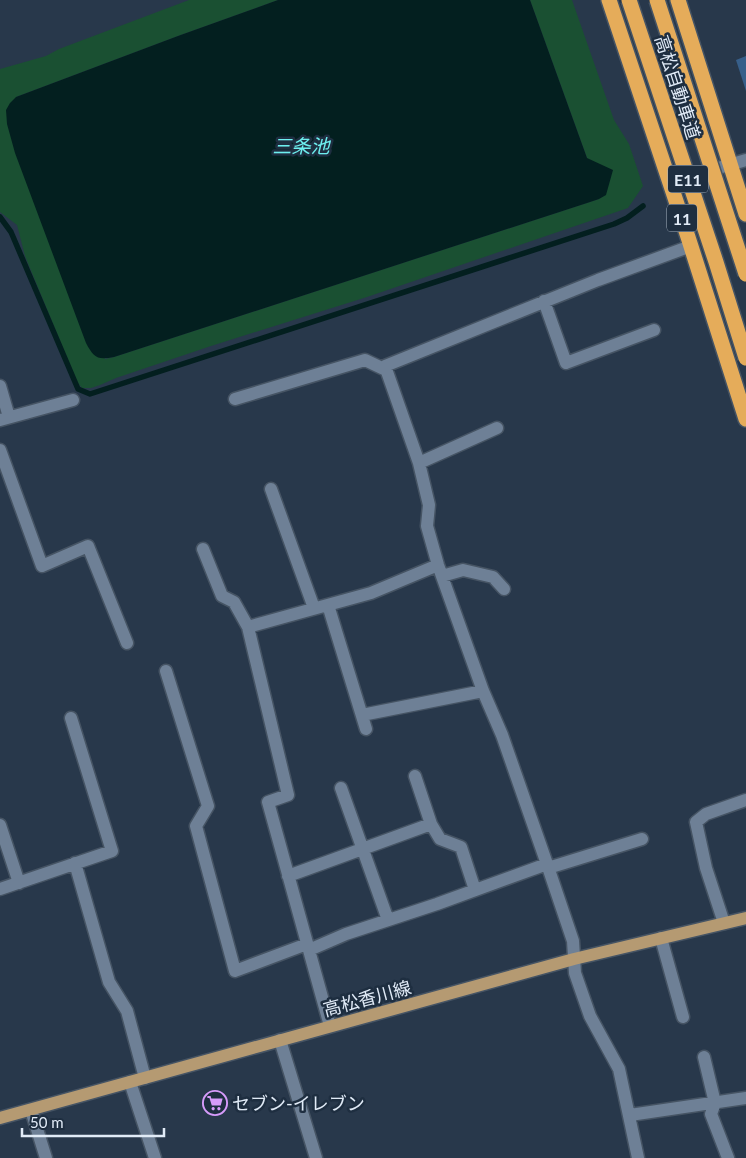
<svg xmlns="http://www.w3.org/2000/svg" width="746" height="1158" viewBox="0 0 746 1158" font-family="Lato,'Noto Sans JP',sans-serif">
	<style>
		.green { fill: #1a5032 }
		.water { fill: #031f1f }
		.lines { fill: none; stroke-linecap: round; stroke-linejoin: round }
		.stream { stroke: #031f1f; stroke-width: 5.5 }
		.building { fill: #375f8a }
		.minor-casing { stroke: #465464; stroke-width: 15 }
		.major-casing { stroke: #465464; stroke-width: 15 }
		.highway-casing { stroke: #465464; stroke-width: 18 }
		.minor { stroke: #6e8096; stroke-width: 12 }
		.major { stroke: #b59a72; stroke-width: 12 }
		.highway { stroke: #e5ac5a; stroke-width: 15 }
		.highway-bridge-casing { stroke: #465464; stroke-width: 18; stroke-linecap: butt }
		.highway-bridge { stroke: #e5ac5a; stroke-width: 15 }
		.labels { text-anchor: middle; dominant-baseline: central; stroke-width: 5; stroke-linejoin: round; paint-order: stroke }
		.shield { fill: #1e2e40; stroke: #a6b2c0; stroke-width: 1 }
		.shield-label { font-size: 16px; font-weight: bold; fill: #e1ebf7 }
		.street-label { font-size: 18px; fill: #e1ebf7; stroke: #1e2e40 }
		.poi-label { font-size: 18px; fill: #e1ebf7; stroke: #1e2e40; text-anchor: start }
		.water-label { font-size: 19px; font-style: italic; fill: #6defef; stroke: #1e2e40 }
	</style>
	<rect width="100%" height="100%" fill="#28384b"/>
	<path class="green" d="M189 0H278L178 36 16 97 105 359 114 357 599 199 587 158 530 0H572L614 120 629 144 643 186 628 208 367 297 211 346 116 378 100 385 91 388H82L77 382 25 256 17 225 0 212V69L46 56 59 49Z"/>
	<path class="water" d="M278 0H530L587 158 613 170 606 195 599 199 587 203 114 357C97 360 94 358 86 343L15 153 7 124 6 110 10 103 16 97 32 91 178 36Z"/>
	<g class="lines">
		<path class="stream" d="M0 217 11 232 78 389 90 394 614 224 627 218 643 206"/>
	</g>
	<path class="building" d="M746 56V91L736 60Z"/>
	<g class="lines">
		<defs>
			<path id="minor" d="M670 182 746 160
				M544 301 566 363 654 330
				M0 386 9 417
				M235 399 365 360 386 370
				M0 420 73 400
				M0 450 42 566 88 546 127 643
				M419 463 497 428
				M271 489 314 608
				M203 549 222 596 234 602 248 627
				M442 576 463 570 493 577 504 589
				M328 605 366 729
				M166 671 208 806 196 826 235 971 307 944
				M362 715 483 691
				M415 776 431 824 440 839 461 847 475 890
				M341 788 388 920
				M0 825 19 883
				M75 863 109 982 127 1011 145 1078
				M548 868 642 839
				M288 876 431 824
				M0 889 112 851 71 718
				M724 923 706 868 696 822 706 814 746 800
				M661 938 683 1017
				M309 950 346 934 437 904 547 864
				M330 1026 268 802 288 795 248 627 371 593 438 565
				M280 1040 316 1158
				M704 1057 715 1103 711 1114 728 1158
				M130 1082 155 1158
				M31 1110 46 1158
				M630 1115 746 1098
				M638 1158 619 1069 590 1016 575 973 573 941 547 864 502 735 483 691 438 565 427 526 429 505 419 463 385 366 598 280 691 246"/>
			<path id="major" d="M0 1118 574 959 746 918"/>
			<path id="highway" d="M609 0 688 237 746 419
				M678 0 746 214"/>
		</defs>
		<use href="#minor" class="minor-casing"/>
		<use href="#major" class="major-casing"/>
		<use href="#highway" class="highway-casing"/>
		<use href="#minor" class="minor"/>
		<use href="#major" class="major"/>
		<use href="#highway" class="highway"/>
		<defs>
			<path id="highway-bridge" d="M629 0 716 262 746 358
				M657 0 746 274"/>
		</defs>
		<use href="#highway-bridge" class="highway-bridge-casing"/>
		<use href="#highway-bridge" class="highway-bridge"/>
	</g>
	<defs>
		<symbol id="supermarket-ring" viewBox="-11 -11 22 22"><circle r="9.5" fill="#1e2e40" stroke="#d69bfa" stroke-width="1.5"/><path d="M-6-5.5h2.5l.6 2H6L4.5 2H-2.5L-4.4-4H-6ZM-1.5 3.2a1.3 1.3 0 1 0 .1 0ZM3 3.2a1.3 1.3 0 1 0 .1 0Z" fill="#d69bfa"/></symbol>
	</defs>
	<g fill-rule="evenodd">
		<use href="#supermarket-ring" x="201" y="1089" width="28" height="28"/>
	</g>
	<g class="labels">
		<g class="shield">
			<rect x="668" y="165.5" width="40" height="27" rx="4"/>
			<rect x="667" y="204.5" width="30" height="27" rx="4"/>
		</g>
		<g class="shield-label">
			<text x="688" y="179">E11</text>
			<text x="682" y="218">11</text>
		</g>
		<g class="street-label">
			<text transform="translate(678 87) rotate(72)">高松自動車道</text>
			<text transform="translate(367 998) rotate(-15)">高松香川線</text>
		</g>
		<g class="poi-label">
			<text x="232" y="1103">セブン-イレブン</text>
		</g>
		<g class="water-label">
			<text x="301" y="145">三条池</text>
		</g>
	</g>
	<path d="M22 1128v8h142v-8" fill="none" stroke="#e1ebf7" stroke-width="2.5"/>
	<text x="30" y="1128" font-size="15" fill="#e1ebf7" stroke="#1e2e40" stroke-width="4" paint-order="stroke">50 m</text>
</svg>
